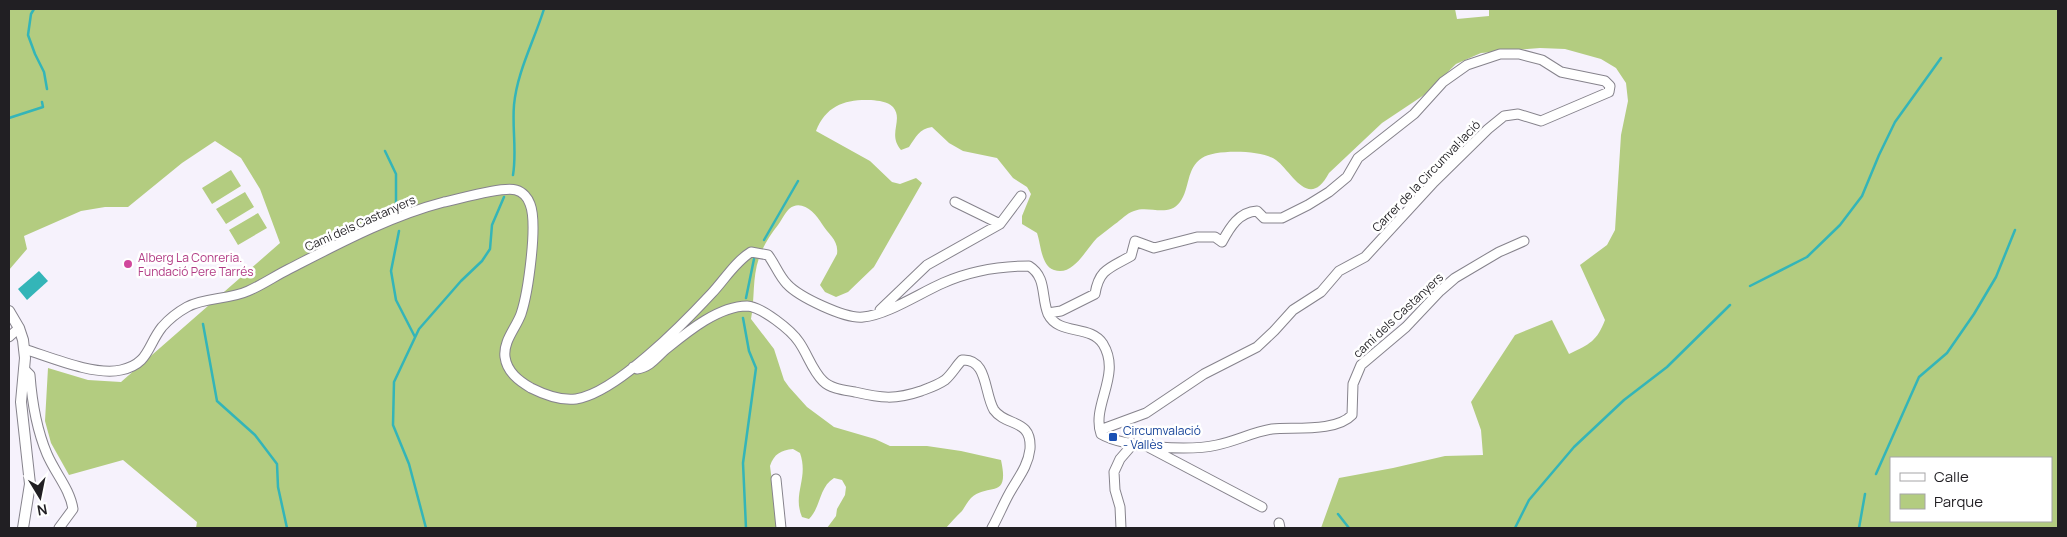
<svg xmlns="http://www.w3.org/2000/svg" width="2067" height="537" viewBox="0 0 2067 537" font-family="Manrope,sans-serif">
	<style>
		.green { fill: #b3cc80; fill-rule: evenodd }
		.water { fill: #34b5b8 }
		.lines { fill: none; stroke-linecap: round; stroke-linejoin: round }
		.stream { stroke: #34b5b8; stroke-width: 2.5 }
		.minor-casing { stroke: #86838c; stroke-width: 11 }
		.tertiary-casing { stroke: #86838c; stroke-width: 12 }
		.minor { stroke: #fff; stroke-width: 9 }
		.tertiary { stroke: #fff; stroke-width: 10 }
		.hotel-dot { fill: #d1479c; stroke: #fff; stroke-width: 2 }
		.transit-dot { fill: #1a4fb4; stroke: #fff; stroke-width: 2 }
		.labels { text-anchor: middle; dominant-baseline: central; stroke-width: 5; stroke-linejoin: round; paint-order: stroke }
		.street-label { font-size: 12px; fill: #211f23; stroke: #fff }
		.hotel-label { font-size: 12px; fill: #b23c85; stroke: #fff; text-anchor: start }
		.transit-label { font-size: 12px; fill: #164399; stroke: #fff; text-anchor: start }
	</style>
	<rect width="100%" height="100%" fill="#f6f2fc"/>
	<path class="green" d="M9 9H1455L1457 19 1489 16V9H2058V528H1321L1339 478 1393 468 1445 456 1483 455 1481 430 1471 402 1515 335 1552 320 1569 354C1590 344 1597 341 1605 320L1580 265 1607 245 1615 230 1621 135 1628 101 1626 83 1616 68 1601 59 1565 49 1540 48 1481 53 1456 64 1424 95 1382 123 1329 173C1309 211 1292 172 1276 160 1263 150 1215 149 1202 158 1186 168 1190 189 1180 202 1168 218 1149 205 1134 211 1127 213 1121 220 1115 224 1109 229 1103 233 1097 238 1086 249 1073 277 1054 270 1041 266 1041 244 1037 233L1022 224V216L1031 194 1027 187 1013 178 997 158 963 151 949 143 932 127C919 129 916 137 909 147L901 150C887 134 904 120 893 107 887 101 879 101 871 100 846 99 826 105 816 131L870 161 892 182 900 184 916 178 922 183 874 267 848 292 836 297 825 292 820 285 837 254C839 240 828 234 822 224 816 213 801 198 789 209 784 214 782 220 778 225 770 235 763 246 759 258 752 278 755 299 751 319L774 349 784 380 789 387 807 407 834 427 875 439 890 446H927L961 451 1001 460C1010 501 988 482 971 498 967 502 965 507 962 511 956 517 951 522 946 528H827L836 516 837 509 845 495 846 487 842 480 834 478C819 487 821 507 809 519L802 517C792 493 809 479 800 453L793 449C781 450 774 454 770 466L778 528H196L197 522 123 460 69 475 51 443 45 421 48 368 88 380 121 382 280 243 260 189 241 158 215 141 182 163 128 207H105L81 211 24 236 27 249 9 270ZM1891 458H2051V521H1891Z
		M231 170 241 186 212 204 202 188Z
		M245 192 254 207 226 224 216 209Z
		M258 213 267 228 238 245 229 230Z"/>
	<path class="water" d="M39 271 48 281 27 300 18 289Z"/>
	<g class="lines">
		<path class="stream" d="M34 9 31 14 28 35 35 54 44 72 47 89
			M9 118 43 107 42 102
			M385 151 396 174V207
			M513 175C517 151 512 129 514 105 517 72 534 41 544 9
			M399 231 391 271 396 300 415 337
			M764 240 798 181
			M1750 286 1807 257 1840 225 1862 196 1879 155 1895 122 1941 58
			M746 298 754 259
			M743 318 749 351 756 368 743 463 746 528
			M203 324 217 401 255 435 277 464 278 487 287 528
			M1876 474 1919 377 1947 353 1974 314 1996 277 2015 230
			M1338 514 1349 528
			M426 528 409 464 393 425 394 382 419 329 461 281 482 261 490 249 492 225 504 197
			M1515 528 1529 500 1574 447 1624 400 1667 367 1730 305
			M1859 528 1865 494"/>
		<defs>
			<path id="minor" d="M955 202 1000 224
				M880 310 927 265 1000 224 1021 196
				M1048 313 1061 311 1095 294C1099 269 1110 268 1131 256L1135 241 1154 248 1197 237H1215L1222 242C1230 227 1239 212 1257 211L1264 218H1282L1308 205 1329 192 1347 177 1358 158 1414 114 1443 82 1467 65 1500 54H1519L1542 60 1561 72 1605 81 1610 86 1609 92 1541 121 1518 114 1504 116 1488 129 1434 182 1365 257 1339 271 1321 292 1293 310 1274 331 1257 347 1204 374 1146 413 1100 430
				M9 337 19 328
				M24 349C50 357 94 376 121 370 149 364 147 346 162 327 169 319 178 312 187 307 205 297 228 300 248 291 262 285 275 276 289 269 338 244 390 216 444 202 459 199 503 186 516 190 523 192 528 198 530 204 538 224 528 293 521 314 516 328 503 341 505 357 507 372 519 381 531 388 545 395 561 401 576 399 616 393 684 323 712 293 725 279 735 262 751 252L768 255C775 264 779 276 787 284 799 297 845 319 863 317 887 315 920 293 943 283 970 271 999 266 1029 266 1047 277 1041 297 1048 314 1059 336 1090 324 1103 344 1122 375 1091 405 1101 434 1125 448 1190 451 1217 445 1236 441 1253 432 1272 429 1295 427 1336 432 1352 415L1353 384 1361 365 1406 327 1440 291 1455 278 1499 252 1524 241
				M633 367 637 369C650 367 656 358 665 350 686 333 718 306 747 306 762 307 791 330 799 342 808 355 812 370 823 381 831 389 844 390 855 392 881 398 895 400 921 391 929 388 938 385 945 380 952 374 956 366 962 360 988 358 984 394 994 410 1006 427 1032 418 1030 449 1028 467 1017 479 1009 494 1003 505 998 517 992 528
				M24 369 30 375C32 402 36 428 47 454 55 473 70 489 73 509L59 528
				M1150 448 1262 507
				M776 479 781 528
				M1279 523 1280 528
				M1121 528 1120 507 1115 490 1114 472 1120 459 1133 444"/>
			<path id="tertiary" d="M9 311 19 328 23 340 25 358 21 402 30 484 23 528"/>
		</defs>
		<use href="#minor" class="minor-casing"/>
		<use href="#tertiary" class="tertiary-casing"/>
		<use href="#minor" class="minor"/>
		<use href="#tertiary" class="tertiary"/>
	</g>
	<circle class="hotel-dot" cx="128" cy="264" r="5"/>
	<rect class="transit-dot" x="1108" y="432" width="10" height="10" rx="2.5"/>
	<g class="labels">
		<g class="street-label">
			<text transform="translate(1426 176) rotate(-46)">Carrer de la Circumval·lació</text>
			<text transform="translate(360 223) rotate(-24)">Camí dels Castanyers</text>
			<text transform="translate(1398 315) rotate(-43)">camí dels Castanyers</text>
		</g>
		<g class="hotel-label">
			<text x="138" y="257">Alberg La Conreria.<tspan x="138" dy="14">Fundació Pere Tarrés</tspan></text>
		</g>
		<g class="transit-label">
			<text x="1123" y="430">Circumvalació<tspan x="1123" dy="14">- Vallès</tspan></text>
		</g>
	</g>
	<rect width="2067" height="537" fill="none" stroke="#211f23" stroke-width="20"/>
	<rect x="1890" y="457" width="162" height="65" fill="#ffffff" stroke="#a6a5a7"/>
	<rect x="1900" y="473" width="25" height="8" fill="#ffffff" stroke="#a6a5a7"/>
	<text x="1934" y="482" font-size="15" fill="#211f23">Calle</text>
	<rect x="1900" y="494" width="25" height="15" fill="#b3cc80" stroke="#a6a5a7"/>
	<text x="1934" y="507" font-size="15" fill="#211f23">Parque</text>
	<g transform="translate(40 497) rotate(170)" stroke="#ffffff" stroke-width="4" paint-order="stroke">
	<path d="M0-4L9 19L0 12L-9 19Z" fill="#211f23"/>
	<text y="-8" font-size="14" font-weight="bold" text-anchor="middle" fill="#211f23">N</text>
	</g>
</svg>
